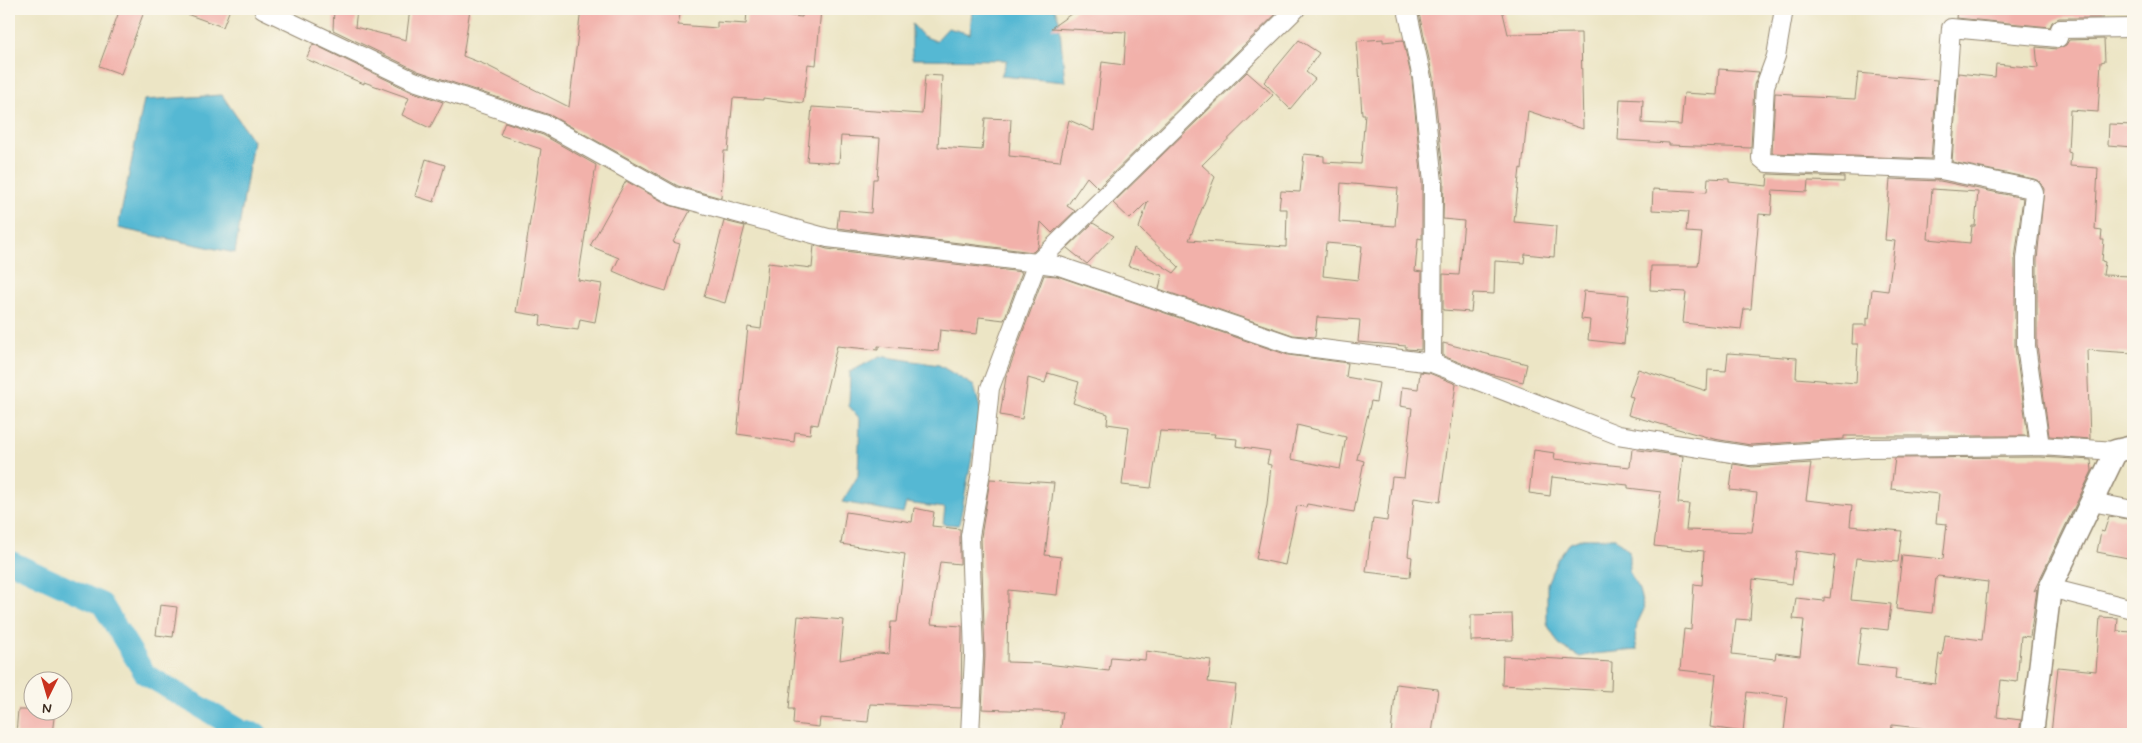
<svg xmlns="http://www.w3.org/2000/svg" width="2142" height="743" viewBox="0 0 2142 743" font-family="Mynerve,sans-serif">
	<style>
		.water { fill: #55b8d3; stroke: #487178 }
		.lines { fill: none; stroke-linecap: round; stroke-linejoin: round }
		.canal { stroke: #55b8d3; stroke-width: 22 }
		.building { fill: #f2b1aa; fill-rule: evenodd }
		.minor-casing { stroke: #948872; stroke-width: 20 }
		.tertiary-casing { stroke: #948872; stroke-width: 25 }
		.minor { stroke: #fff; stroke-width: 18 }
		.tertiary { stroke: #fff; stroke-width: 22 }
	</style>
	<rect width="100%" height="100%" fill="#fbf7ec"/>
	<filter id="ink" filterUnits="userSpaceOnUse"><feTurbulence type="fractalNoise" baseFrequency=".02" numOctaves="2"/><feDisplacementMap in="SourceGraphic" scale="10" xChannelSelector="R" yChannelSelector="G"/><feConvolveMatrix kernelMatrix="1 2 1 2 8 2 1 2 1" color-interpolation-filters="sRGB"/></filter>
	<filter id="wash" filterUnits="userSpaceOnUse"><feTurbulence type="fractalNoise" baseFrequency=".0096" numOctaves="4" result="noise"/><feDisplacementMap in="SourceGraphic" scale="20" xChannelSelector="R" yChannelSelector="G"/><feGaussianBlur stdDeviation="1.12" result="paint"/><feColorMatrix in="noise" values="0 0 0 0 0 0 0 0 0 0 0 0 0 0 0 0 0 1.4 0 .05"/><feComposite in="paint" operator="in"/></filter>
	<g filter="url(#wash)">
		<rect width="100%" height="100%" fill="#ece5c5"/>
		<path class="water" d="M972 9H1055L1059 20 1065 82 1001 76 1007 60 912 59V24L923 36 936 41 948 28 970 34Z
			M222 95 253 141 235 253 118 228 144 100Z
			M880 356 939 365 974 386 981 411 959 525 943 524 945 508 906 503 903 513 842 502 858 476 860 419 849 406 850 372Z
			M1583 538H1615L1629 551V571L1639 590 1644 609 1637 624 1635 639 1637 650 1593 654 1580 657 1559 645 1547 624V584L1557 560 1568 544Z"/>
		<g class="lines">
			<path class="canal" d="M9 561 102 604 145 674 241 731 257 734"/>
		</g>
		<g id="blocks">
			<path class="building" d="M120 9H145L121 74 99 66Z
				M178 9H230L223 27 178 11Z
				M334 9H357L355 27 406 40 410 9H470L463 56 486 65 569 107 581 9H681L678 25 717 28V22L746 24 747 11 802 17 803 9H821L816 65 808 64 803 103 763 98V100L733 98 728 151H724L721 198 678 186 550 115 418 71 333 30Z
				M1078 9H1281L1098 188 1087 177 1067 206 1075 211 1052 233 1041 222 1038 247 1033 252 837 228 839 210 871 213 873 179H877L880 138 841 136 839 163 807 161 812 107 922 114 925 75 942 76 938 147 982 150 985 118 1011 119 1009 156 1060 161 1069 120 1094 131 1102 62 1124 65 1126 32 1051 28Z
				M1418 9H1502L1508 34 1581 33 1583 129 1528 111 1522 169 1520 168 1514 222 1556 226 1554 257 1525 254 1524 263 1495 261 1494 294 1473 293 1471 312 1443 310V274L1459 275 1464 221 1443 219 1444 181 1433 77Z
				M1957 9H2103V18H2059L2052 22 2050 27 1956 18Z
				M1383 39V42L1403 40 1412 80 1422 183V239L1418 238 1415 271 1422 272 1421 350 1406 349V346L1358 342 1360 320 1317 317 1315 337 1293 335 1159 289 1162 275 1128 266 1134 248 1174 273 1179 267 1139 228 1148 201 1130 219 1113 203 1247 72 1273 95 1202 165 1215 177 1189 240 1286 247 1287 209H1279L1281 191 1300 192 1304 154 1324 156V162L1361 164 1365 114H1362L1357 41ZM1341 183 1398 188 1395 226 1339 222ZM1326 243 1362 246 1358 280 1323 276Z
				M2104 39 2105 61 2101 62 2098 112 2070 110 2068 152 2071 153 2070 166 2098 168 2095 230 2102 231 2101 240H2104L2102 261 2105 262 2103 275 2133 276V353L2087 350 2090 439 2049 436 2037 345V260L2044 189 2039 181 2034 179 1952 162 1958 73 1995 77 1996 64 2038 68 2036 47 2057 49 2066 45 2069 40Z
				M1299 40 1319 53 1306 72 1315 79 1290 109 1264 82Z
				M313 44 410 91 443 102 430 128 402 115 409 98 364 82V84L306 59Z
				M1719 69 1759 72 1754 85 1751 148 1669 145V143L1618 140 1620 99 1643 100 1642 123 1681 125 1684 93 1717 95Z
				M1858 73 1937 80 1931 159 1772 153 1775 93 1792 94V96L1855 99Z
				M505 122 543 135 596 165 578 280 602 284 595 322 580 319 578 330 540 325 541 316 516 312 541 149 500 135Z
				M2109 124 2133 125 2132 147 2108 145Z
				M426 159 445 165 434 202 415 196Z
				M1768 174 1844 177V182L1808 181 1807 192 1773 190 1771 215 1759 214 1751 309H1744L1741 329 1683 323 1686 292 1650 290 1651 266H1698L1702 233 1686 232 1688 212 1652 210 1653 189 1707 192 1708 178 1729 179V182L1767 186Z
				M1890 179 1940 181 2023 198 2015 259V346L2028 436H1844V439L1751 445 1714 439 1628 415 1633 397 1629 396 1638 369 1707 391 1708 370 1726 371 1728 353 1797 358 1796 378 1856 383 1858 344H1852L1853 325H1867V318L1869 319 1872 289 1888 291 1895 241 1885 240ZM1932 189 1978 192 1975 226H1972L1970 243 1928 239Z
				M626 181 669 205 690 211 673 242 680 244 666 291 643 284 613 271 619 258 590 246Z
				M724 221 745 226 725 303 704 297Z
				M1093 223 1114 236 1087 264 1067 248Z
				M814 245 827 249 1022 272 1004 320 979 317 977 334 940 330 938 351 878 346V350L837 346 818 425 811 424 810 434 795 432 794 442 737 434 748 327 761 329 768 263 812 268Z
				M1044 275 1057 276 1288 355 1348 363 1346 377 1379 383 1376 402 1371 401 1357 459 1364 461 1354 512 1307 504 1306 507 1297 506 1285 565 1256 559 1267 505 1271 465 1267 464 1270 451 1236 446 1237 439 1214 437 1215 434 1160 431 1151 488 1122 485 1129 427 1107 424 1108 414 1073 403 1079 382 1048 373 1045 383 1028 378 1022 419 1000 415 1006 377ZM1297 425 1346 437 1340 469 1291 459Z
				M1584 291 1629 295 1624 344 1588 340 1590 320 1581 319Z
				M1443 343 1527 364 1523 382 1490 374 1443 356Z
				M1420 372 1429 373 1456 384 1440 502 1414 498 1408 556 1412 557 1410 577 1366 572 1373 519 1387 521 1392 477 1404 478 1412 408 1400 406 1402 387 1418 389Z
				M1632 449 1683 456 1678 503 1689 504 1686 530 1752 532 1757 493 1730 490 1733 464 1752 467 1811 463 1806 500 1852 505 1850 526 1902 531 1898 562 1856 558 1851 600 1891 604 1888 630 1862 627 1857 665 1896 669 1895 679 1935 684 1939 654 1942 655 1945 635 1982 640 1988 582 1938 576 1936 578 1932 613 1896 609 1902 555 1943 559 1947 524 1936 523 1939 494 1891 489 1895 458 2040 457 2091 460 2092 471 2034 591 2037 589 2030 637 2021 636 2017 682 2001 680 1997 717 2021 720 2019 734H1937V730L1892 725 1891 734H1814L1784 731 1788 697 1747 692 1743 732 1710 727 1716 674 1680 670 1684 629 1691 630 1694 584 1702 585 1704 551 1654 546 1661 492 1628 488V485L1552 477 1550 496 1529 493 1534 450 1555 453 1554 459 1630 467ZM1796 551 1835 556 1830 598 1824 597V601L1796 598 1793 619 1804 620 1800 656 1776 653 1775 659 1732 654 1736 619 1750 620 1753 579 1792 584Z
				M990 479 1054 483 1045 555 1061 557 1057 595 1008 590 1007 662 1037 663 1109 671 1111 657 1145 660 1146 651 1211 660 1208 682 1236 685 1230 734H1060L1063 712 982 709 985 656 981 537Z
				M914 508 934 512 932 526 960 529V564L940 562 931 624 962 626 961 708 870 704 868 722 820 718 819 727 793 724 794 709H789L798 616 844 620 840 660 878 653 889 654 891 622H897L905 554 841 544 846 512 912 522Z
				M2109 516 2133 520V559L2097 552 2101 531 2104 532Z
				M160 605 177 607 173 637 156 635Z
				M1512 614 1513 640 1471 641V615Z
				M2100 617 2118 618 2117 631 2133 632V734H2051L2058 667 2096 671Z
				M1503 656 1612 662 1611 691 1502 685Z
				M1396 684 1438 689 1432 734H1391Z
				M18 710H37L36 716 54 718 52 734H16Z"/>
		</g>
	</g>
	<g filter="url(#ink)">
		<use href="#blocks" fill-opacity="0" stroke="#948872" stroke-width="1"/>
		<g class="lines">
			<defs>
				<path id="minor" d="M263 9 414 81 547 125 674 196 828 238 1037 263 1296 9
					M1407 9 1422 78 1433 182 1432 363
					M1784 9 1776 56 1765 86 1761 158 1767 163 1941 170 2032 189 2034 193 2026 259V346L2040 446
					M1941 170 1951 28 2058 38 2060 29 2133 28
					M2092 502 2133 510
					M2050 588 2133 609
					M970 734 974 656 970 536 982 466 990 388 1037 263 1059 266 1291 345 1432 363 1618 435 1751 456 1868 448 2040 446 2116 451"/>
				<path id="tertiary" d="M2032 734 2050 588 2116 451 2133 447"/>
			</defs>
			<use href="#minor" class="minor-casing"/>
			<use href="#tertiary" class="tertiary-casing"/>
			<use href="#minor" class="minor"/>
			<use href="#tertiary" class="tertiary"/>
		</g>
	</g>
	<rect width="2142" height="743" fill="none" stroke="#fbf7ec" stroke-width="30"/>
	<g transform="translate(48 696) rotate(185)"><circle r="24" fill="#fbf7ec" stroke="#aea59a"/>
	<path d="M0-4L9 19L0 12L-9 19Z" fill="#c8321e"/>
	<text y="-8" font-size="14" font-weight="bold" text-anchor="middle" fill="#3b2a1e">N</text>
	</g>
</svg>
